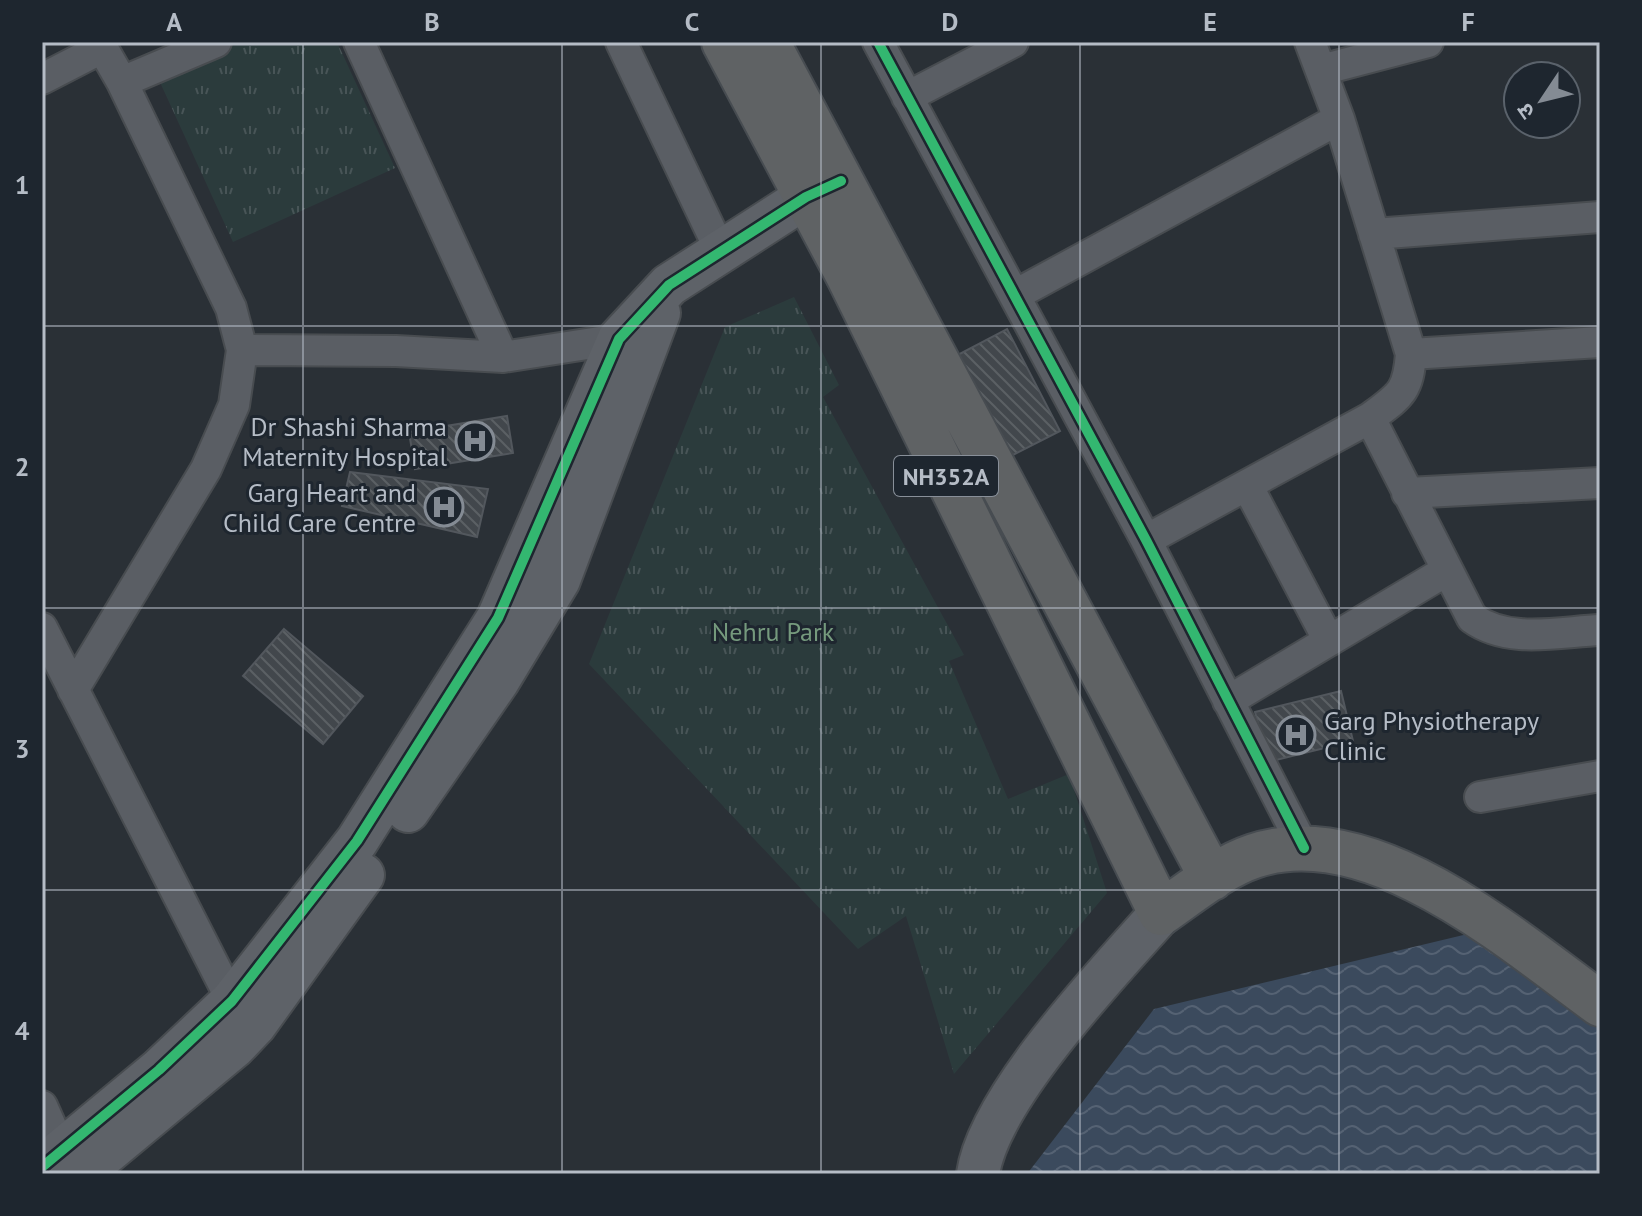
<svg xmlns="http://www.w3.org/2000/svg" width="1642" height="1216" viewBox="0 0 1642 1216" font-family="'PT Sans','Noto Sans Devanagari',sans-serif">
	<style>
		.grass { fill: url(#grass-tufts) }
		.water { fill: url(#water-waves) }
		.building { fill: url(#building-back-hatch); stroke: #52575d; stroke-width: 2 }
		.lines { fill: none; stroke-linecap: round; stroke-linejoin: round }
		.street-casing { stroke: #484c50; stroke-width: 34 }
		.secondary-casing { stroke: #484c50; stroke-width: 46 }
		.highway-casing { stroke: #474c51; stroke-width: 48 }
		.street { stroke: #5a5e64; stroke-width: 30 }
		.secondary { stroke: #5e6268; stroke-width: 42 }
		.highway { stroke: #5f6264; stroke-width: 44 }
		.cycleway-casing { stroke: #1e262f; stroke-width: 15 }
		.cycleway { stroke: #33b770; stroke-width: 10 }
		.grid { fill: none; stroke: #b5bcc6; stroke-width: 2; stroke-opacity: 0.55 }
		.labels { text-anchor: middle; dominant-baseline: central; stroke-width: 6; stroke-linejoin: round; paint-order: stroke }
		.shield { fill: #1e262f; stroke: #888f99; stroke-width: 2 }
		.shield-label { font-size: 24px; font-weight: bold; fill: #b5bcc6 }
		.poi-label { font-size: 26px; fill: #b5bcc6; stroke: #1e262f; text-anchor: end }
		.park-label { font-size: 26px; fill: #75997d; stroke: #1e262f }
		.neatline { fill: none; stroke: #b5bcc6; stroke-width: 3 }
		.grid-label { font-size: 26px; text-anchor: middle; font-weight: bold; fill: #b5bcc6 }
	</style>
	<defs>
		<pattern id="grass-tufts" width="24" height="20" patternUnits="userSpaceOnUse" patternTransform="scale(2)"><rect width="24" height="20" fill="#2b3b3c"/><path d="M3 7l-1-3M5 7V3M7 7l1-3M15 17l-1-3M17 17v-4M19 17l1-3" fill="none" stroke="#485557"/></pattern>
		<pattern id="water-waves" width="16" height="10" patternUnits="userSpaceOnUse" patternTransform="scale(2)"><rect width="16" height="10" fill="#3b4a5d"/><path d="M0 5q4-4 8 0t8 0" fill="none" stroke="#556273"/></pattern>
		<pattern id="building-back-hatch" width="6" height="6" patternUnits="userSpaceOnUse" patternTransform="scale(2)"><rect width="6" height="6" fill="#42474c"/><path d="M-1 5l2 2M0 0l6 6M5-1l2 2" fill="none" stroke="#5b6064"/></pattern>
	</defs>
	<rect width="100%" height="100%" fill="#2a3036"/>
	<path class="grass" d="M179 42H337L395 168 233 242 148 56Z
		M794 297 839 385 823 397 964 655 949 661 1008 799 1069 774 1107 893 954 1074 906 916 858 949 589 664 725 327Z"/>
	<path class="water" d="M1476 932 1600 1022V1174H1027L1154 1009Z"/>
	<path class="building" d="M1007 329 1060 431 1005 459 952 358Z
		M507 416 513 453 415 469 409 432Z
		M350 472 488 489 477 537 342 506Z
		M284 629 363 696 323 744 243 676Z
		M1341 691 1353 741 1268 762 1255 712Z"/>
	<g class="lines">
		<defs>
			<path id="street" d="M359 42 503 357
				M621 42 720 250
				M878 42 1146 540 1304 848
				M1321 70 1428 42
				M42 79 102 48
				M122 82 216 42
				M907 97 1013 42
				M1374 234 1600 217
				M1015 295 1339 119
				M242 350 396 351 503 357 619 339
				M1411 354 1600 342
				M1370 418 1472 618C1508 644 1557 632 1600 630
				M1247 485 1329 641
				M1407 493 1600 483
				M1146 540 1370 418C1401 395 1408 392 1411 354L1339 119 1310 42
				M42 628 232 1001 243 1012
				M73 690 206 469 234 405 242 350 231 308 122 82 99 42
				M1228 701 1446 571
				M1480 797 1600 776
				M42 1106 62 1151"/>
			<path id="secondary" d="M408 811 498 681 559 580 659 313
				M42 1167 159 1070 232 1001 357 841 498 618 619 339 669 285 806 197 838 182
				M81 1174 235 1046 255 1025 363 875
				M978 1174C989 1097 1109 972 1161 913"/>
			<path id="highway" d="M724 42 849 277 1161 913C1190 893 1221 867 1254 856 1371 817 1512 940 1600 1004
				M767 42 1212 878"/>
		</defs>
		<use href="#street" class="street-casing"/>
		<use href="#secondary" class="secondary-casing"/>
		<use href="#highway" class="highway-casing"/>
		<use href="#street" class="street"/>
		<use href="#secondary" class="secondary"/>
		<use href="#highway" class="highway"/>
		<defs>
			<path id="cycleway" d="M878 42 1146 540 1304 848
				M42 1167 159 1070 232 1001 357 841 498 618 619 339 669 285 806 197 841 181"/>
		</defs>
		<use href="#cycleway" class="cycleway-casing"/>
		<use href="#cycleway" class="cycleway"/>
	</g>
	<path class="grid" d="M303 42V1174M562 42V1174M821 42V1174M1080 42V1174M1339 42V1174M42 326H1600M42 608H1600M42 890H1600"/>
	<defs>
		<symbol id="hospital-ring" viewBox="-11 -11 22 22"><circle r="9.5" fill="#1e262f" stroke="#848b94" stroke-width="1.5"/><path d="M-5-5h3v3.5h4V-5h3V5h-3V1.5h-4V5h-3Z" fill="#848b94"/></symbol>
	</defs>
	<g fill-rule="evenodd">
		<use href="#hospital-ring" x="453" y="419" width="44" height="44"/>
		<use href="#hospital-ring" x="422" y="485" width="44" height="44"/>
		<use href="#hospital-ring" x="1274" y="713" width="44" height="44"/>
	</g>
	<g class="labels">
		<rect class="shield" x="894" y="456" width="104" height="40" rx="6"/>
		<g class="shield-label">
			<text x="946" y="476">NH352A</text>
		</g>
		<g class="poi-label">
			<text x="447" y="426">Dr Shashi Sharma<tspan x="447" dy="30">Maternity Hospital</tspan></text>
			<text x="416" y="492">Garg Heart and<tspan x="416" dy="30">Child Care Centre</tspan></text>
			<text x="1324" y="720" text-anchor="start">Garg Physiotherapy<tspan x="1324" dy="30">Clinic</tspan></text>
		</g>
		<g class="park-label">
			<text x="773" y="631">Nehru Park</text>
		</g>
	</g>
	<rect width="1642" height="1216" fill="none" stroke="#1e262f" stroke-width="88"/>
	<g transform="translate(1542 100) rotate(235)"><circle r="38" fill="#1e262f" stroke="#5a626b" stroke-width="2"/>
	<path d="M0-6L14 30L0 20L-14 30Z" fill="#848b94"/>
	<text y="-12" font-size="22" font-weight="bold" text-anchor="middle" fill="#b5bcc6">उ</text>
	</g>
	<rect x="44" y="44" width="1554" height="1128" class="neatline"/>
	<g class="grid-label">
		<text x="174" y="31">A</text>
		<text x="432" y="31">B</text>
		<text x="692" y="31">C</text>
		<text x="950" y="31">D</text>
		<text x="1210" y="31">E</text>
		<text x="1468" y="31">F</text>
		<text x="22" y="194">1</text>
		<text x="22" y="476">2</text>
		<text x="22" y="758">3</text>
		<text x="22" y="1040">4</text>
	</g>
</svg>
